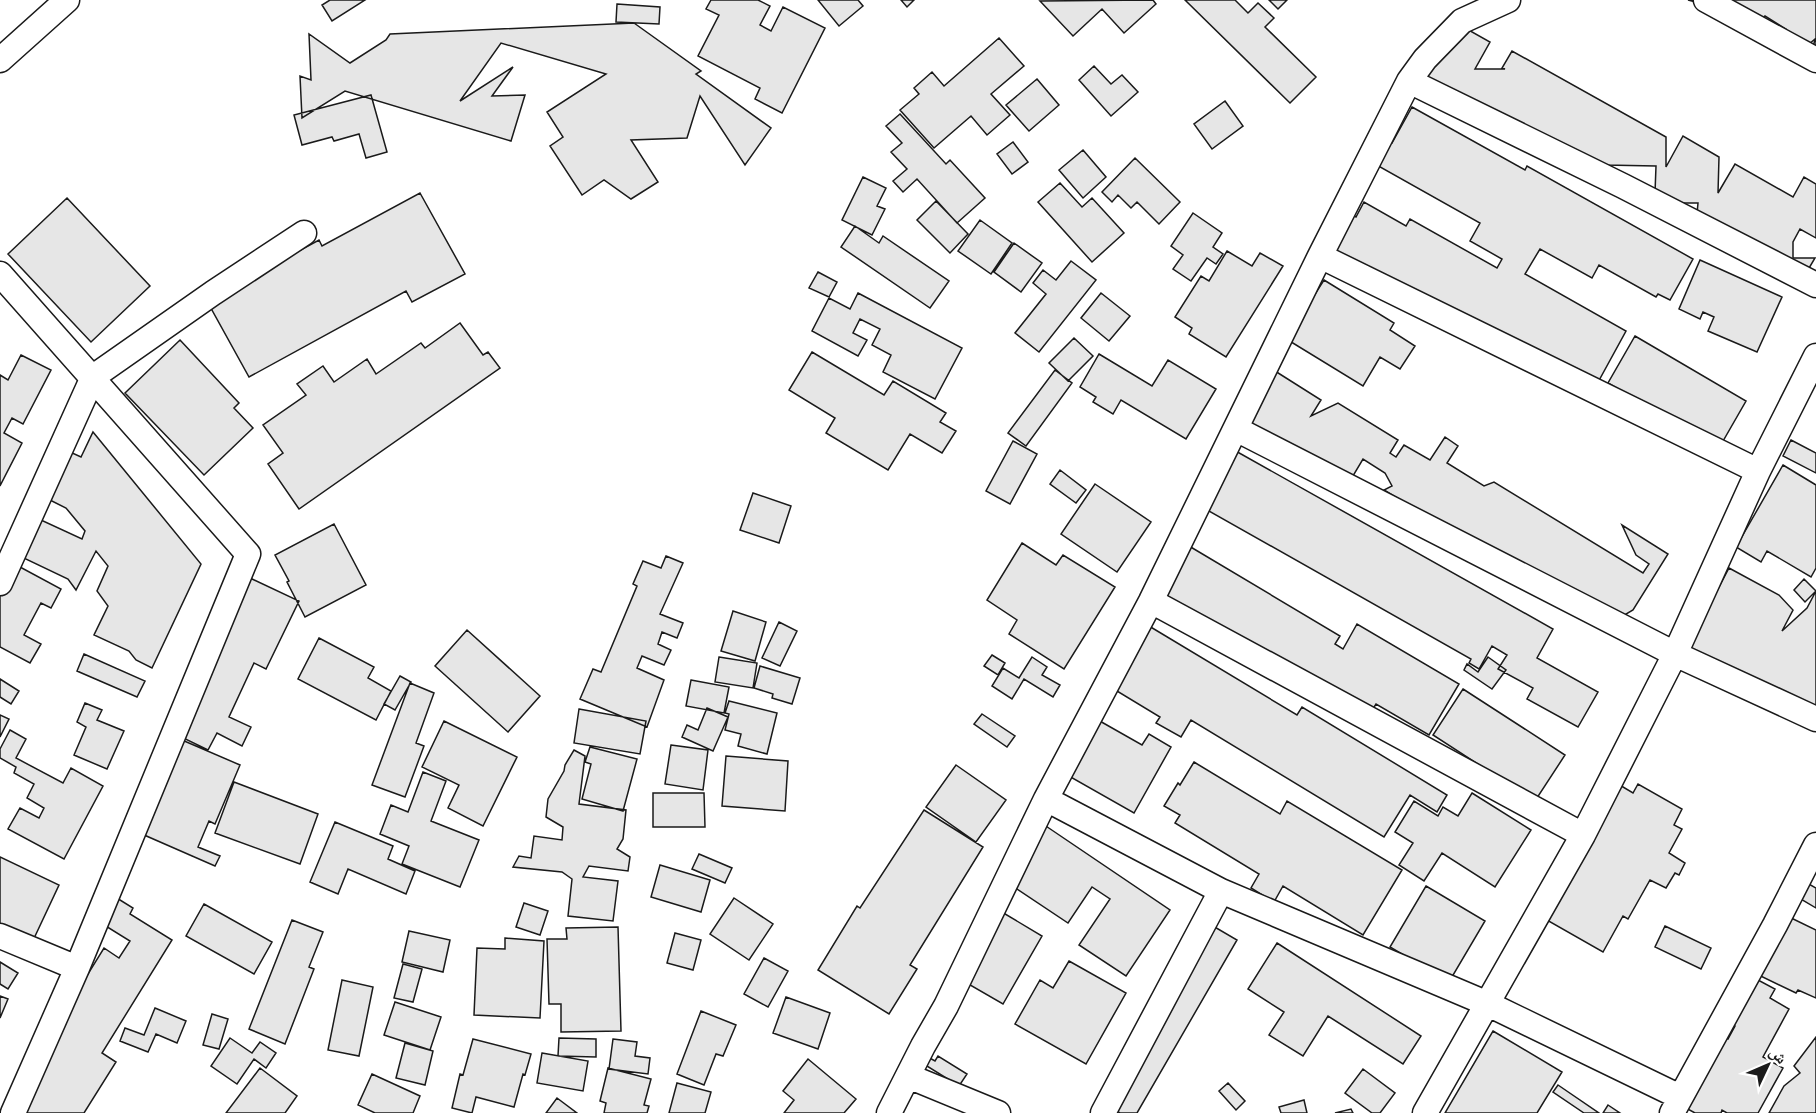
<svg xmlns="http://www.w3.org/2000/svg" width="1816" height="1113" viewBox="0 0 1816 1113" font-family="'Titillium Web','Noto Naskh Arabic',sans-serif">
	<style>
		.building { fill: #e6e6e6; stroke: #1a1a1a; stroke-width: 1.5 }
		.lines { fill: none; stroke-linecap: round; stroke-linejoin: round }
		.street-casing { stroke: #1a1a1a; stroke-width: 27 }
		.street { stroke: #fff; stroke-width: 24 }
	</style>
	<rect width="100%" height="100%" fill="#fff"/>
	<path class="building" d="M330 0H365L332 21 322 5Z
		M711 0H758L770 6 760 25 771 31 783 7 825 28 782 113 755 99 760 88 698 56 719 15 706 9Z
		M818 0H858L863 6 839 26Z
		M901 0H914L907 7Z
		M1153 0 1156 4 1124 33 1102 9 1073 36 1040 1Z
		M1185 0H1235L1248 13 1258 3 1274 18 1265 27 1316 77 1290 103Z
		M1269 0H1287L1278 9Z
		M1688 0H1816V62L1810 61 1815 39 1796 55 1783 47 1786 29 1765 16 1755 25 1730 11Z
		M617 4 660 7 659 24 616 22Z
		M1449 19 1490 42 1475 69H1505L1502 68 1512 51 1666 137V167L1683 136 1719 157 1718 193 1735 164 1793 197 1804 177 1816 184V238L1800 229 1793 242V258H1815L1805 275 1697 214 1698 203H1674L1655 193 1656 166 1604 165 1417 76Z
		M634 23 701 71 696 74 771 128 745 165 700 96 687 138 631 140 658 182 631 199 604 180 582 195 550 146 563 137 547 112 606 74 501 43 460 101 513 67 492 96 525 95 511 141 345 91 302 118 300 76 311 80 309 34 350 63 386 40 390 34Z
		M999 38 1024 66 991 94 1010 115 987 135 971 116 934 148 900 110 919 94 914 88 932 72 944 86Z
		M1094 66 1111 84 1122 75 1138 92 1111 116 1079 80Z
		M1037 79 1059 105 1029 131 1006 105Z
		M371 95 387 152 366 158 359 134 334 141 332 137 302 145 294 115Z
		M1225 101 1243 126 1212 149 1194 124Z
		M1412 107 1525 170 1527 166 1693 259 1670 300 1658 294 1656 297 1599 265 1592 278 1540 249 1525 274 1626 331 1591 395 1325 246 1345 211 1356 217 1364 202 1406 226 1410 219 1497 268 1502 259 1470 241 1480 223 1373 163 1386 140 1392 143Z
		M900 114 946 164 950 160 985 198 957 223 917 179 903 192 893 181 907 169 891 152 902 143 886 126Z
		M1013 142 1028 162 1012 174 997 154Z
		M1083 150 1106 177 1083 198 1059 170Z
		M1135 158 1180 202 1159 224 1137 202 1131 208 1118 195 1112 202 1102 192Z
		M863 177 886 188 877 206 885 209 872 235 842 220Z
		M1060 183 1082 207 1092 198 1124 233 1092 262 1038 202Z
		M420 193 465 274 412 302 406 291 249 377 207 301 319 240 322 246Z
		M67 198 150 286 91 342 8 254Z
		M936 201 968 234 950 253 917 220Z
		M1193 213 1222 233 1213 247 1223 254 1216 264 1207 258 1191 281 1173 269 1183 255 1171 246Z
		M980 220 1012 243 991 274 958 251Z
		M855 226 879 243 883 236 949 281 930 308 841 247Z
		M1014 243 1042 263 1021 292 994 272Z
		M1227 251 1252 266 1260 253 1283 266 1226 357 1189 334 1192 328 1175 317 1201 276 1209 281Z
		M1700 260 1782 297 1757 352 1708 331 1714 317 1703 312 1700 319 1679 309Z
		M1071 261 1096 280 1039 352 1015 333 1046 294 1033 283 1043 270 1056 280Z
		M818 272 837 282 829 297 809 288Z
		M1324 280 1394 323 1390 330 1415 346 1400 369 1380 357 1363 386 1283 337 1301 316Z
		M858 293 962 348 935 399 883 372 891 355 872 345 880 329 860 319 853 333 867 340 858 356 812 331 829 298 850 309Z
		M1101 293 1130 316 1109 341 1081 318Z
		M460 323 483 355 488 352 500 368 299 509 268 464 283 453 263 425 306 395 297 384 323 366 334 382 367 359 376 374 421 343 425 348Z
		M1635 336 1746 401 1719 448 1608 383Z
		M1074 338 1093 356 1068 381 1049 363Z
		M180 340 239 403 234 408 253 428 204 475 125 393Z
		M812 352 884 395 893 381 946 413 940 422 956 431 942 453 910 434 888 470 826 433 835 418 789 390Z
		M1099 354 1152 386 1168 360 1216 389 1186 439 1121 400 1113 414 1093 402 1096 397 1080 387Z
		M21 355 51 370 23 424 12 418 4 433 22 443 0 486V375L8 380Z
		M1055 370 1072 383 1026 446 1008 433Z
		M1275 371 1321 400 1311 416 1338 403 1398 440 1390 453 1396 457 1404 445 1430 460 1445 437 1458 446 1447 463 1484 486 1494 482 1643 573 1649 564 1636 555 1622 525 1668 554 1633 610 1626 614 1643 649 1384 490 1392 486 1385 473 1363 459 1344 491 1241 427Z
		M93 432 201 564 152 668 136 660 129 651 94 635 108 606 97 591 108 566 96 551 76 590 68 579 9 551 28 514 82 539 85 531 66 508 44 497 57 446 81 457Z
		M1791 440 1816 453V473L1783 456Z
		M1013 441 1037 454 1010 504 986 491Z
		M1225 445 1553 629 1537 658 1598 692 1578 727 1527 699 1533 688 1498 669 1507 655 1492 646 1479 669 1469 663 1471 659 1193 502Z
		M1783 465 1816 485V568L1811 577 1767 551 1761 562 1736 547Z
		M1060 470 1086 490 1076 503 1050 484Z
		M1095 484 1151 522 1117 572 1061 534Z
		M753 493 791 506 779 543 740 530Z
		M334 524 366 585 305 617 287 582 289 581 275 555Z
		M1022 543 1056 565 1063 555 1115 587 1064 669 1009 634 1017 620 987 600Z
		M1189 546 1340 636 1335 644 1343 649 1357 624 1459 684 1429 735 1376 704 1366 720 1159 598Z
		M666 556 683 563 660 614 683 623 677 638 662 632 658 644 671 650 664 665 642 656 637 668 664 680 647 727 580 699 593 669 601 672 637 586 633 584 643 561 661 568Z
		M7 560 61 589 51 608 41 603 24 635 41 644 30 663 0 647V574Z
		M1729 568 1779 595 1793 610 1782 631 1807 608 1816 591V717L1685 652Z
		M250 578 299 601 266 669 254 663 229 717 251 727 242 746 217 733 208 750 175 734Z
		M1804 579 1816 591 1805 602 1794 590Z
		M733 611 766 622 755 661 721 651Z
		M1139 620 1297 715 1302 707 1447 795 1437 812 1410 795 1384 837 1191 720 1181 737 1156 723 1160 717 1102 682Z
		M779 622 797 631 780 666 762 658Z
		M467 630 540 696 508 732 435 666Z
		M319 638 374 667 368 678 391 691 376 720 298 679Z
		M84 654 145 681 137 697 77 671Z
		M992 655 1005 663 998 675 984 666Z
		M719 657 757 663 753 688 715 682Z
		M1032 657 1047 667 1042 675 1060 685 1053 697 1024 679 1012 699 992 686 1003 668 1019 678Z
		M1488 657 1506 670 1492 689 1464 670 1467 664 1478 672Z
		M760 666 800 678 792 704 772 698 773 694 754 688Z
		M400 676 411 682 395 710 384 704Z
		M0 679 19 691 11 704 0 697Z
		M691 680 729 687 724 713 686 706Z
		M410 683 434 693 416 743 424 746 405 797 372 785Z
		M1463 689 1565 755 1535 801 1433 735Z
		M729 701 777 713 767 754 738 746 741 734 725 730 729 714 725 713Z
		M85 703 102 710 97 720 124 731 107 769 74 755 86 727 77 722Z
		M707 708 728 717 713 751 682 737 687 725 698 730Z
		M579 709 646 721 640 754 574 743Z
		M982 714 1015 736 1007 747 974 724Z
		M0 715 9 719 0 737Z
		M1098 720 1142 745 1149 734 1171 747 1134 813 1067 775Z
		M444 721 517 757 483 826 448 808 459 785 422 767Z
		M10 730 26 739 16 758 63 783 71 768 103 786 64 859 8 829 20 808 39 818 44 808 27 798 34 784 14 773 16 767 0 758V749Z
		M175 737 240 765 215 824 209 821 198 847 220 856 215 866 135 831Z
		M671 745 708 750 703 790 665 784Z
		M590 747 637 759 623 811 582 799 591 764 585 762Z
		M574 750 585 756 579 804 626 810 623 839 617 849 630 857 628 871 589 866 583 877 618 881 613 921 568 916 572 879 562 872 513 867 519 856 531 858 534 836 562 840 563 827 546 817 548 799 564 771 565 765Z
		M726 756 788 761 785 811 722 806Z
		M1194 762 1280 814 1287 801 1402 870 1363 935 1283 886 1274 902 1251 888 1259 874 1175 823 1180 815 1164 806 1178 783 1180 785Z
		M956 765 1006 800 976 842 926 807Z
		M423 772 446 781 431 821 479 840 460 887 402 864 409 846 380 834 391 805 408 812Z
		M234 782 318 814 300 864 215 833Z
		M1618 784 1633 793 1638 784 1682 809 1674 825 1682 829 1669 853 1685 863 1679 875 1675 873 1666 888 1650 880 1628 919 1623 916 1603 952 1545 919Z
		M653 793H704L705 827H653Z
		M1472 793 1531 830 1495 887 1442 853 1424 881 1399 865 1413 843 1395 832 1414 801 1438 816 1443 807 1458 816Z
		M924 810 983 847 910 965 917 969 889 1014 818 970 857 906 860 908Z
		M1034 818 1170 910 1126 976 1079 945 1110 899 1092 887 1068 923 996 875Z
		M335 822 393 846 388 859 415 871 406 894 348 869 338 894 310 882Z
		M699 854 732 868 725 883 692 869Z
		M0 857 59 885 29 949 0 935Z
		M660 865 710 880 701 912 651 897Z
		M1793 875 1816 888V908L1794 895Z
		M1426 886 1485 921 1449 982 1390 947Z
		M112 895 133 908 130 914 172 940 102 1053 116 1062 84 1113H2L104 948 119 958 130 941 96 920Z
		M734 898 773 924 749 960 710 934Z
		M524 903 548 911 540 935 516 927Z
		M204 904 272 942 254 974 186 936Z
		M990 905 1042 936 1003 1004 951 974Z
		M1785 915 1816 930V998L1798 990 1796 993 1742 967Z
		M1201 919 1237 940 1137 1113H1120L1097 1100Z
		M292 920 323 932 309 967 314 969 285 1044 249 1029Z
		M1665 926 1711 948 1701 969 1655 947Z
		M618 927 621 1031 561 1032V1004H549L547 939H567L566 928Z
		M409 931 450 940 443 972 402 962Z
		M675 933 701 940 693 970 667 963Z
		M505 938 544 941 540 1018 474 1015 477 948 505 949Z
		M1277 943 1421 1036 1403 1064 1328 1016 1303 1056 1269 1035 1284 1012 1248 989Z
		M764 958 788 971 768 1007 744 994Z
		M1069 961 1126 993 1086 1064 1015 1024 1040 980 1053 988Z
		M0 962 18 973 8 989 0 984Z
		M403 964 422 969 413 1002 394 998Z
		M1743 972 1775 989 1770 998 1789 1009 1763 1057 1783 1068 1758 1113H1727L1722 1110 1721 1113H1695L1673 1101 1712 1030 1728 1039 1735 1026 1718 1017Z
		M342 980 373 987 359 1056 328 1050Z
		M0 996 8 999 0 1018Z
		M786 997 830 1013 818 1049 773 1033Z
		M395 1002 441 1017 430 1050 384 1035Z
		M155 1008 186 1021 177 1043 156 1034 148 1052 120 1041 125 1028 144 1035Z
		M701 1011 736 1025 723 1056 716 1054 704 1085 677 1074Z
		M212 1014 228 1019 219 1049 203 1045Z
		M1493 1031 1562 1072 1537 1113H1445Z
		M1816 1037V1113H1769L1784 1086 1800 1073 1794 1066Z
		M230 1038 252 1053 260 1042 276 1053 266 1068 254 1059 237 1084 211 1066Z
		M559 1038 596 1039V1057L558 1056Z
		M473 1039 531 1054 525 1075 523 1074 514 1107 476 1097 472 1113 452 1108 460 1074 463 1075Z
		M613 1039 637 1042 635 1056 650 1058 648 1074 609 1069Z
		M405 1043 433 1051 425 1085 396 1078Z
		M542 1053 588 1061 583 1091 537 1083Z
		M926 1056 935 1061 938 1056 967 1074 959 1086 922 1063Z
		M808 1059 856 1099 844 1113H784L794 1100 783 1091Z
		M260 1068 297 1096 285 1113H226Z
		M608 1068 651 1079 644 1105 649 1106 647 1113H604L606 1103 600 1101Z
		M1363 1069 1395 1093 1380 1113H1372L1345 1093Z
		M372 1074 420 1096 413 1113H375L358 1105Z
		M677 1083 711 1092 705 1113H669Z
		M1228 1083 1245 1101 1236 1110 1219 1091Z
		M1558 1085 1599 1113H1584L1553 1092Z
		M557 1098 577 1113H546Z
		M1304 1100 1307 1113H1281L1279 1107Z
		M1608 1105 1620 1113H1603Z
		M1351 1109 1353 1113H1335Z"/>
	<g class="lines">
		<defs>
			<path id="street" d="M1706 0 1816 60
				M0 60 67 0
				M1409 81 1623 186 1816 285
				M1320 256 1758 471
				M0 274 248 554 77 968 13 1113
				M1236 429 1675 654 1816 719
				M0 583 93 377 213 293 304 233
				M1151 601 1583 835
				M1046 799 1221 891 1488 1004 1680 1097
				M0 936 77 968
				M908 1076 998 1113
				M889 1113 923 1046 946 1006 1046 799 1151 601 1320 256 1409 81 1425 59 1462 21 1508 0
				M1103 1113 1221 891
				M1425 1113 1583 835 1675 654 1758 471 1816 356
				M1672 1113 1775 925 1816 845"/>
		</defs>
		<use href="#street" class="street-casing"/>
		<use href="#street" class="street"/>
	</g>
	<g transform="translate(1768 1065) rotate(46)" stroke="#ffffff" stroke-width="4.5" paint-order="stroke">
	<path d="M0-4.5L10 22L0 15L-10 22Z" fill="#1a1a1a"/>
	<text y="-9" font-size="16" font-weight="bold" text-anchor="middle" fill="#1a1a1a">ش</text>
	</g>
</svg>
